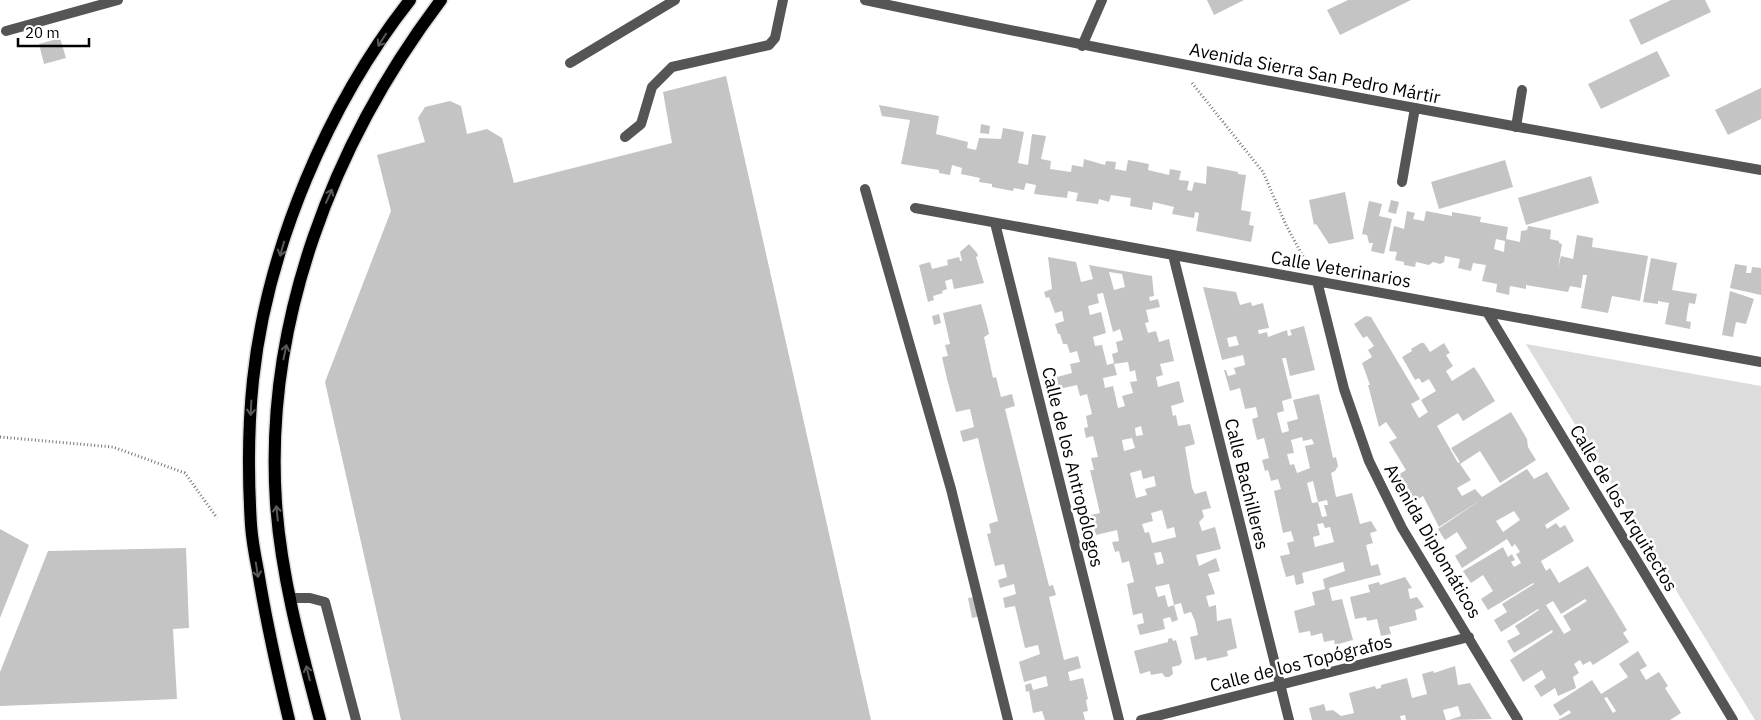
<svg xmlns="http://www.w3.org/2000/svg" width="1761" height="720" viewBox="0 0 1761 720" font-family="'IBM Plex Sans',sans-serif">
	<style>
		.green { fill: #dcdcdc }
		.building { fill: #c4c4c4; fill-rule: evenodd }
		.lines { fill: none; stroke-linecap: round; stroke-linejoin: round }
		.primary-casing { stroke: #dbdbdb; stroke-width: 15 }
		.path { stroke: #777; stroke-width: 3; stroke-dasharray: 1 2.5; stroke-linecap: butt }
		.lane { stroke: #555; stroke-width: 10 }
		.street { stroke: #555; stroke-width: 10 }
		.primary { stroke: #000; stroke-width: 12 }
		.oneway { stroke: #595959 }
		.labels { text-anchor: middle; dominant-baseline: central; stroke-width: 5; stroke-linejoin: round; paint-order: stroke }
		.street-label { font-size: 18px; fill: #000; stroke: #fff }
	</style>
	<rect width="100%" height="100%" fill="#fff"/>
	<path class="green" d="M1526 344 1761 386V720H1755Z"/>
	<path class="building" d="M1207 0H1244L1214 15Z
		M1348 0H1411L1340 35 1327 10Z
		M1671 0H1705L1711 12 1641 45 1629 20Z
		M60 38 66 58 44 64 39 44Z
		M1657 51 1670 76 1601 109 1588 84Z
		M726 76 871 720H401L325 382 391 211 377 155 425 142 418 118 425 107 450 101 461 106 467 134 487 129 502 138 514 183 672 143 663 92Z
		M1761 88V119L1728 135 1715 110Z
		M879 105 939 116 936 134 968 142 967 148 976 150 979 138 1001 139 1003 128 1024 132 1018 163 1028 165 1032 134 1046 136 1041 159 1051 161 1050 169 1071 172 1072 165 1083 167 1084 159 1105 165 1106 161 1116 162 1115 169 1126 171 1128 160 1149 164 1148 170 1169 175 1170 169 1181 171 1179 180 1189 181 1187 190 1192 191 1194 182 1206 184 1207 166 1238 172V174L1246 175 1241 210 1251 212 1249 225 1254 226 1251 242 1196 231 1199 213 1195 212 1194 218 1172 214 1174 207 1153 202 1152 210 1130 206 1131 198 1111 195 1109 202 1099 199 1098 204 1076 201 1078 193 1068 191 1067 198 1034 194 1036 185 1026 183 1024 190 1014 188 1013 191 992 187V184L979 182 980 178 961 174 962 168 952 165 950 175 939 173V170L901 164 910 120 882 116Z
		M981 124 990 126 989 134 980 133Z
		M1505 160 1513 187 1439 209 1431 182Z
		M1591 176 1599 203 1526 225 1518 198Z
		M1345 192 1354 239 1329 244 1316 224 1314 225 1309 200Z
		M1391 200 1399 202 1396 214 1388 212Z
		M1369 201 1382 204 1379 216 1392 219 1384 254 1371 251 1373 243H1369L1367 235 1362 234Z
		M1407 211 1415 213 1413 219 1424 221 1426 211 1452 216V212L1481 217 1480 222 1508 227 1506 239 1520 242 1521 231 1527 230 1528 226 1551 230 1550 239 1559 241V243L1562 244 1558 268 1561 256 1573 259 1577 235 1593 238 1592 247 1648 256 1640 301 1612 296 1608 313 1581 308 1587 275H1583L1581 288 1570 286 1568 292 1526 285V289L1510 286 1509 295 1496 292 1497 284 1482 281 1486 265 1473 263 1471 271 1458 268 1460 259 1445 256 1444 262 1440 264 1433 262 1429 265 1416 262 1415 267 1404 265V262L1395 260 1397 252 1389 251 1394 226 1404 229ZM1496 239 1505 241 1504 252 1494 249Z
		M969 244 977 253 978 256 976 257 984 283 954 289 952 279 945 281 947 289 942 291 943 293 933 296 934 300 928 302 919 265 930 262 932 269 948 265 947 260 959 257 960 261H962L960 252Z
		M1048 257 1076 262 1081 282 1093 279 1089 265 1152 276 1154 296 1149 297 1150 301 1158 299 1160 307 1146 310 1149 322 1145 323 1148 333 1156 331 1159 342 1169 339 1174 361 1160 364 1163 375 1156 377 1158 387 1179 381 1184 402 1171 406 1173 416 1176 415 1178 426 1190 424 1195 444 1185 447 1192 488 1195 494 1206 491 1211 508 1202 510 1204 517 1199 522 1202 531 1215 527 1221 549 1196 555 1199 566 1216 558 1220 571 1208 574 1215 594 1206 596 1209 607 1216 605 1217 621 1231 618 1237 648 1227 651 1228 656 1207 661 1206 657 1195 660 1190 637 1198 635 1195 621 1191 612 1184 614 1181 603 1174 605 1169 584 1155 587 1158 597 1165 595 1168 607 1174 605 1178 620 1172 622 1170 617 1163 619 1165 629 1140 635 1137 625 1144 623 1142 613 1133 615 1127 584 1134 582 1129 561 1122 563 1119 551 1115 552 1112 542 1119 541 1117 530 1096 535 1091 515 1100 513 1090 470H1094L1091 458 1098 457 1093 436 1086 438 1084 428 1088 427 1086 416 1092 414 1087 394 1080 396 1077 385 1059 389 1057 377 1072 373 1070 364 1080 362 1077 351 1070 353 1067 344H1063L1060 334H1058L1055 324 1064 321 1062 311 1055 313 1049 297 1046 298 1044 292 1052 289ZM1109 272 1122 274 1125 287 1114 290ZM1103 293 1113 332 1120 329 1123 340 1116 342 1118 352 1112 354 1114 363 1107 365 1102 345 1095 346 1093 337 1106 333 1101 312 1090 315 1088 306 1099 303 1097 294ZM1128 362 1130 372 1135 370 1137 381 1130 382 1133 393 1122 396 1125 406 1118 408 1113 386 1105 388 1103 378 1117 375 1114 364ZM1141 426 1143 435 1136 436 1135 428ZM1132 438 1135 448 1124 451 1122 440ZM1141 470 1143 479 1154 476 1156 486 1145 489 1147 495 1136 498 1130 473ZM1162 510 1167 529 1174 527 1176 537 1152 543 1149 532 1145 533 1142 524 1153 521 1151 513ZM1161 552 1164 563 1157 565 1154 553Z
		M1651 258 1677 263 1672 290 1697 294 1695 304 1689 303 1686 321 1691 322 1690 329 1665 324 1669 303 1658 301V304L1643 302Z
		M1735 264 1747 266 1746 273H1751L1752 267 1761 268V295L1730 288Z
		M1203 287 1236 292 1240 305 1251 302 1252 306 1263 303 1269 328 1258 330 1259 334 1267 332 1268 337 1287 330 1288 336 1292 335 1290 330 1304 326 1315 370 1290 376 1286 358H1282L1292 398 1282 401 1284 411 1277 413 1282 433 1289 431 1287 422 1298 419 1293 400 1319 394 1333 458 1336 457 1338 466 1335 471 1331 473 1336 497 1352 493 1360 524 1371 521 1377 531 1370 533 1373 543 1366 545 1371 566 1378 564 1381 575 1329 588 1332 601 1342 599 1353 640 1335 645 1334 640 1324 642 1322 633 1311 636 1310 631 1299 633 1294 611 1315 605 1312 592 1325 589 1323 579 1345 571 1343 562 1302 573 1304 583 1296 585 1294 575 1286 577 1280 556 1290 554 1287 543 1294 541 1291 531 1283 533 1274 491 1281 489 1278 479 1271 481 1268 470 1265 471 1262 460 1269 458 1264 438 1257 440 1252 419 1258 417 1256 407 1245 409 1240 388 1230 391 1224 370H1226L1228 376 1236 374 1234 368 1245 365 1243 355 1222 360ZM1236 336 1239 345 1229 347 1227 338ZM1302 437 1303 441 1312 439 1314 444 1305 446 1310 468 1297 473 1294 464 1290 465 1287 454 1294 453 1291 440ZM1313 481 1318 502 1327 500 1328 505H1324L1327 516 1322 517 1318 502 1312 503 1307 483ZM1323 523 1325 528 1330 527 1334 542 1315 547 1313 537 1320 535 1317 524Z
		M1730 291 1754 299 1746 324 1736 322 1733 337 1722 335Z
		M981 304 987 325 989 334 984 337 993 378 996 377 1001 397 1012 394 1015 406 1005 409 1049 586 1053 585 1056 595 1049 597 1064 660 1078 656 1081 668 1068 672 1070 681 1083 678 1088 699 1086 700 1088 711 1083 712 1085 720H1045L1042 711 1033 713 1029 691 1026 692 1025 685 1031 683 1033 690 1048 686 1046 676 1024 682 1019 662 1040 654 1038 645 1025 648 1015 606 1005 608 1003 598 1016 594 1014 584 1000 588 998 580 1007 577 1004 564 995 566 987 534 991 533 989 524 998 521 980 447 978 438 963 442 960 431 974 427 970 409 956 412 947 379 942 357 948 356 945 345 950 344 943 313Z
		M939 314 941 323 934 325 932 316Z
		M1366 316 1371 317 1420 399 1411 404 1419 418 1428 412 1421 400 1436 391 1429 379 1422 383 1419 378 1415 380 1402 357 1412 351 1411 349 1421 343H1424L1430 352 1444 343 1450 353 1446 355 1453 366 1446 371 1452 381 1474 367 1480 376 1495 401 1463 421 1458 413 1437 426 1458 463 1460 462 1451 448 1511 412 1527 439 1528 447 1536 460 1500 483 1480 451 1460 464 1471 480 1457 488 1462 496 1475 489 1482 497 1527 469 1534 479 1547 472 1570 509 1545 525 1547 529 1556 523 1560 528 1565 525 1574 541 1541 561 1546 571 1550 568 1559 583 1588 566 1627 630 1623 633 1629 642 1593 665 1590 661 1583 665 1580 660 1574 664 1579 673 1573 677 1576 688 1558 696 1555 688 1541 697 1534 686 1546 678 1542 670 1523 682 1510 660 1553 632 1552 630 1514 653 1507 641 1520 634 1515 626 1539 610 1538 609 1501 632 1494 620 1507 612 1502 604 1534 584 1533 583 1488 610 1481 599 1493 591 1483 575 1471 583 1463 571 1503 547 1508 557 1512 554 1515 560 1511 562 1514 567 1521 563 1516 554 1520 552 1515 544 1512 547 1507 539 1462 568 1455 556 1467 548 1457 532 1445 540 1438 529 1482 499 1439 527 1423 496 1414 502 1398 475 1406 470 1389 442 1397 438 1386 422 1379 427 1368 385H1370L1362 363 1372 357 1368 350 1374 346 1367 336 1363 338 1354 324ZM1514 511 1520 520 1503 532 1496 521ZM1585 599 1587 601 1563 616 1571 630 1564 634 1546 605 1553 601 1561 614Z
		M0 529 29 545 0 618Z
		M186 548 189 628 173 629 177 699 0 706V672L48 551Z
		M1405 577 1412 588 1408 589 1410 599 1417 597 1424 607 1415 610 1417 620 1389 627 1391 634 1381 636 1377 619 1367 621 1366 617 1355 619 1350 597 1370 592 1368 585 1379 582 1380 585Z
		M976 597 980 616 972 618 968 598Z
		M1172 638 1173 641 1176 640 1182 662 1180 665 1172 667 1173 674 1169 677H1165L1162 673 1151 675 1150 671 1140 674 1134 651 1168 642V639Z
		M1638 651 1647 666 1640 670 1646 680 1659 672 1668 686 1665 688 1681 713 1670 720H1558L1571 713 1569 710 1560 716 1553 705 1592 680 1601 694 1628 677 1619 664ZM1607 697 1616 711 1613 713 1604 698Z
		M1455 666 1458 685 1470 683 1492 719 1449 720 1461 716 1458 706 1443 710 1446 720H1406L1405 715 1400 716 1401 720H1312L1309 708 1324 704 1326 711 1333 710 1341 716 1354 713 1349 693 1375 686 1376 689 1381 688V685L1407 678 1412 698 1427 694 1422 674 1433 671 1434 673Z"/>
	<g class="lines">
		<defs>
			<path id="primary" d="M289 720C277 670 266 621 258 571 255 556 252 540 251 525 248 477 248 428 253 380 267 248 328 104 410 0
				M320 720C301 649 281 576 276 503 264 322 333 143 441 0"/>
		</defs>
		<use href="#primary" class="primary-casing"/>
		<path class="path" d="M1192 83 1263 172 1286 225 1306 262
			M0 437 113 447 185 473 217 518"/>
		<path class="lane" d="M1082 46 1102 0
			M570 63 675 0
			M1516 127 1522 90
			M625 137 641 124 652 87 672 67 769 45 775 38 783 0
			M1402 182 1415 108
			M865 189 951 489 1008 720
			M290 598H310L325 602 356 720"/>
		<path class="street" d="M865 0C1163 63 1462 118 1761 170
			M6 31 118 0
			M915 208 1761 362
			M995 223 1119 720
			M1173 255 1289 720
			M1317 281 1344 389 1369 461 1402 528 1518 720
			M1487 312 1733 720
			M1141 720 1469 637"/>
		<use href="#primary" class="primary"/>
	</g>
	<defs><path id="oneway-shaft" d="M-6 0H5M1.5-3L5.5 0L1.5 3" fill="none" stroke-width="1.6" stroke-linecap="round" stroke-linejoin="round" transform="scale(1.25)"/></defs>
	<g class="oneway">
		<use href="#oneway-shaft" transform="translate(382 40) rotate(123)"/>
		<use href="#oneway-shaft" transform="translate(329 196) rotate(-66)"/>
		<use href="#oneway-shaft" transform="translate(282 249) rotate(106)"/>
		<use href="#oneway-shaft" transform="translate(285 352) rotate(-78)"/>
		<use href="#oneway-shaft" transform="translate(251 408) rotate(93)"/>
		<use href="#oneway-shaft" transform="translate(277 513) rotate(-96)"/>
		<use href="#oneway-shaft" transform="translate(257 570) rotate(81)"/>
		<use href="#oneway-shaft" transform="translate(308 673) rotate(-104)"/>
	</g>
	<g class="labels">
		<g class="street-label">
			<text transform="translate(1315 73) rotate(11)">Avenida Sierra San Pedro Mártir</text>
			<text transform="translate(1341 269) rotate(10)">Calle Veterinarios</text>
			<text transform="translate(1073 467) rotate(76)">Calle de los Antropólogos</text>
			<text transform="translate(1247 484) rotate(76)">Calle Bachilleres</text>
			<text transform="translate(1624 508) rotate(59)">Calle de los Arquitectos</text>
			<text transform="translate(1433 541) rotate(60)">Avenida Diplomáticos</text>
			<text transform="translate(1301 663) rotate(-14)">Calle de los Topógrafos</text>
		</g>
	</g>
	<path d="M18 38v8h71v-8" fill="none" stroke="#000000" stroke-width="2.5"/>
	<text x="25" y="38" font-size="15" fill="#000000" stroke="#ffffff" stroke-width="4" paint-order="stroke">20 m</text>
</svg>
